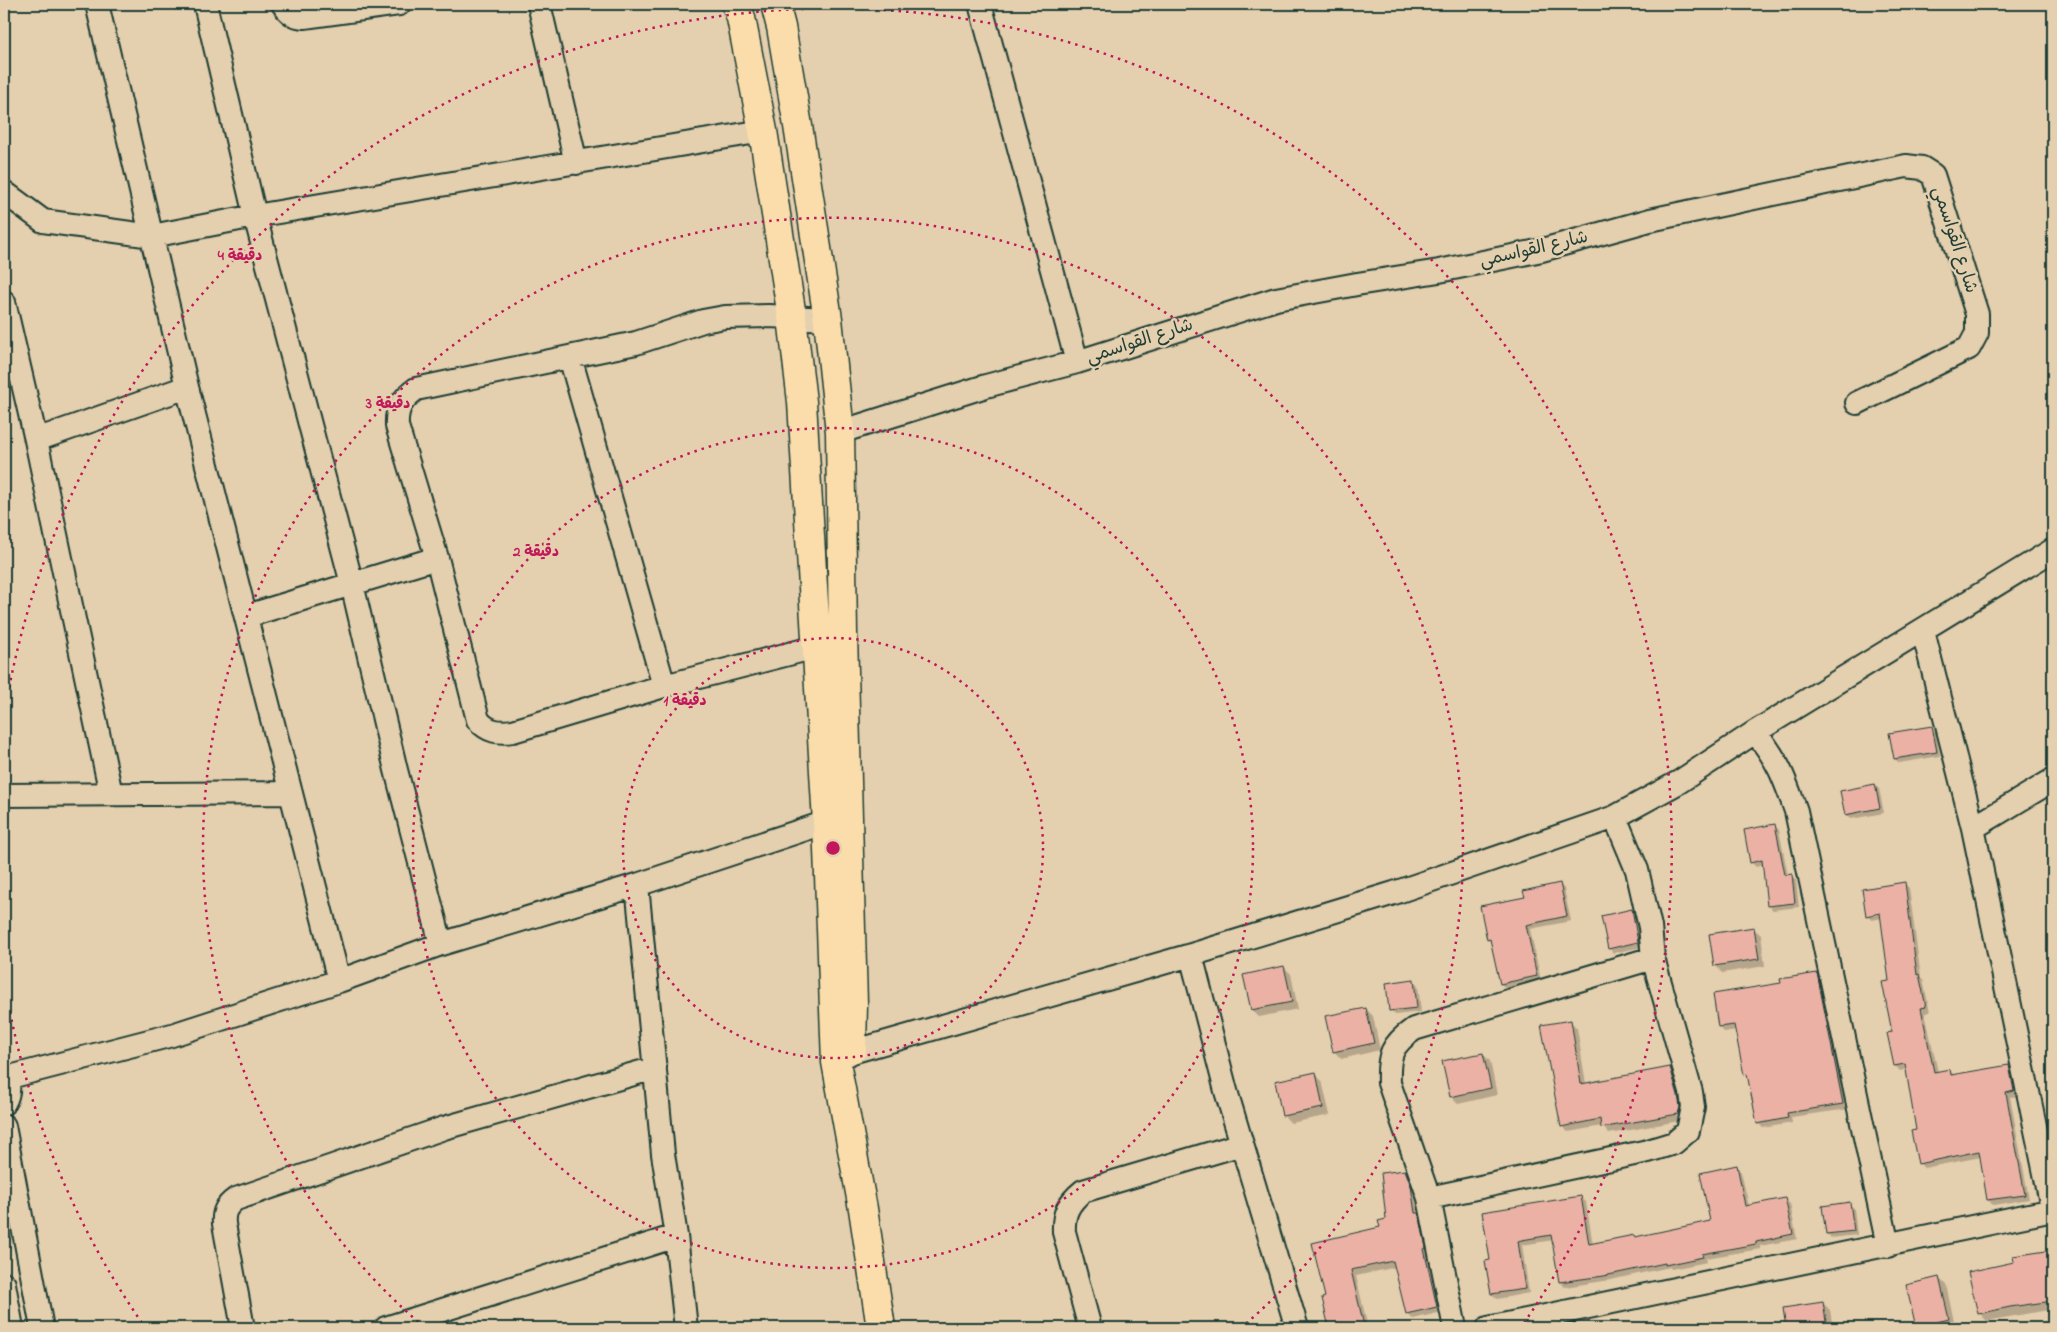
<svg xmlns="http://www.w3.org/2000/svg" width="2057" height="1332" viewBox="0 0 2057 1332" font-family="'Indie Flower','Playpen Sans Arabic',sans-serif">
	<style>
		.shadow { fill: #0003 }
		.building { fill: #ebb1a5; stroke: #1f3d34 }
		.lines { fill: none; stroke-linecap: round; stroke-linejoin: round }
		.minor-casing { stroke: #1f3d34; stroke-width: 26 }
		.major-casing { stroke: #1f3d34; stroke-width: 31 }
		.minor { stroke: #e4cfae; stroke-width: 22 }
		.major { stroke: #faddab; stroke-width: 28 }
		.ring { fill: none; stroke: #c2185b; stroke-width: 2.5; stroke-dasharray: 2.5 5 }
		.labels { text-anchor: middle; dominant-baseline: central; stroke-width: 5; stroke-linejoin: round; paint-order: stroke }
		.street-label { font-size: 18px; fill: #1f3d34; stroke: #e4cfae }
		.centre { fill: #c2185b; stroke: #e4cfae; stroke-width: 2.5 }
		.ring-label { font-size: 15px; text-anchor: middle; font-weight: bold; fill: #c2185b; stroke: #e4cfae; stroke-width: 5; stroke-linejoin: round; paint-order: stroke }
	</style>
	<rect width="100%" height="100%" fill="#e4cfae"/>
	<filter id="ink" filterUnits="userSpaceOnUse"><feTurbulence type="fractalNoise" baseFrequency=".02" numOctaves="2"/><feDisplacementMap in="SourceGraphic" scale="10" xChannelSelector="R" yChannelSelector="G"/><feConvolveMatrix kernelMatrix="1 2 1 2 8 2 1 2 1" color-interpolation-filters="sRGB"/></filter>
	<g filter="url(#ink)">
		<path class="shadow" d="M1932 727 1936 732 1940 756 1899 763 1895 759Z
			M1874 785 1879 789 1884 813 1851 819 1846 815Z
			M1775 826 1779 830 1788 876H1791L1796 880 1799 907 1773 910 1768 905 1763 865 1756 867 1751 862Z
			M1904 883 1909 888 1921 978 1923 980 1930 1012 1925 1013 1938 1072 1950 1071 1954 1075 2009 1066 2013 1071 2019 1096 2010 1097 2029 1199 1993 1205 1988 1200 1981 1157 1924 1168 1919 1163 1917 1131 1907 1069 1900 1071 1895 1066 1890 982 1882 918 1872 920 1868 915Z
			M1560 884 1564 889 1571 921 1530 929 1541 981 1505 988 1501 984 1492 943 1488 939 1526 898Z
			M1632 911 1637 915 1642 947 1613 953 1609 948Z
			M1753 928 1761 935 1765 966 1722 973 1715 965Z
			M1284 967 1291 974 1298 1009 1259 1017 1252 1010Z
			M1816 975 1822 980 1848 1109 1791 1117 1792 1123 1763 1128 1758 1123 1750 1079 1745 1074 1736 1030 1724 1032 1719 1026 1782 984Z
			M1414 981 1418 985 1421 1012 1395 1015 1391 1010Z
			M1366 1009 1373 1016 1380 1050 1341 1059 1334 1051Z
			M1570 1021 1577 1028 1586 1084 1670 1069 1676 1075 1684 1102V1120L1609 1134 1602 1126 1568 1132 1562 1126Z
			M1483 1054 1490 1061 1497 1095 1458 1104 1451 1097Z
			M1315 1074 1322 1081 1330 1115 1291 1123 1284 1116 1276 1082Z
			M1736 1167 1741 1172 1749 1206 1785 1199 1790 1204 1797 1239 1760 1246V1249L1706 1258 1707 1262 1671 1269 1670 1267 1610 1280 1565 1287 1560 1282 1553 1240 1522 1245 1529 1293 1497 1299 1492 1294 1491 1261 1483 1213 1581 1197 1586 1202 1593 1245 1635 1238 1711 1222Z
			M1405 1171 1411 1177 1416 1193 1419 1215 1424 1220 1442 1312 1413 1319 1407 1314 1396 1267 1356 1276 1368 1328H1330L1324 1299 1388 1220Z
			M1849 1204 1854 1208 1857 1235 1831 1238 1827 1234Z
			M2053 1252V1309L1987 1321 1980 1314 1970 1273 2015 1263V1257Z
			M1939 1278 1946 1285 1955 1326 1945 1328H1919L1917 1326Z
			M1823 1303 1830 1310 1833 1328H1787L1784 1309Z"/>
		<path class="building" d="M1932 726 1937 752 1894 759 1889 733Z
			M1875 784 1880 808 1845 815 1840 791Z
			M1775 824 1785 875 1792 874 1795 903 1767 906 1762 860 1750 863 1744 830Z
			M1905 882 1917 975 1919 974 1926 1007 1921 1008 1934 1072 1950 1069 1951 1075 2009 1065 2014 1091 2006 1093 2025 1195 1987 1200 1979 1151 1918 1164 1911 1131 1916 1130 1905 1064 1894 1066 1887 1033 1892 1032 1882 982 1889 981 1880 913 1866 916 1862 889Z
			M1560 883 1567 916 1526 925 1537 976 1500 984 1490 939 1487 940 1480 906 1525 897 1523 891Z
			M1632 909 1638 942 1608 949 1601 916Z
			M1754 927 1759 959 1714 966 1709 934Z
			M1284 966 1292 1002 1251 1010 1243 975Z
			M1817 973 1843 1104 1787 1113 1788 1118 1757 1124 1747 1074 1744 1075 1734 1025 1718 1027 1713 994 1781 983 1780 979Z
			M1414 979 1417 1008 1389 1011 1386 983Z
			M1366 1008 1374 1043 1333 1052 1325 1016Z
			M1571 1020 1581 1084 1670 1067 1678 1095 1680 1107 1678 1114 1601 1128 1600 1119 1561 1127 1541 1025Z
			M1483 1053 1491 1088 1450 1097 1442 1061Z
			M1316 1072 1323 1108 1282 1116 1275 1081Z
			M1737 1165 1745 1206 1785 1198 1793 1234 1756 1242V1244L1702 1254 1703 1257 1665 1265V1263L1604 1276 1559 1282 1551 1235 1522 1240 1518 1241 1525 1289 1491 1294 1485 1261 1490 1260 1482 1212 1581 1196 1589 1244 1634 1235 1635 1237 1710 1221 1700 1173Z
			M1405 1170 1411 1186 1415 1213H1419L1426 1248 1424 1249 1437 1307 1406 1314 1393 1261 1351 1270 1364 1326 1352 1328H1329L1322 1298 1325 1297 1312 1243 1380 1227 1378 1221 1386 1219 1381 1173Z
			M1850 1202 1854 1231 1826 1234 1822 1206Z
			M2053 1250V1301L2010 1307 1978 1314 1968 1272 2014 1262 2013 1256Z
			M1939 1277 1949 1319 1916 1327 1906 1285Z
			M1823 1302 1827 1328H1786L1783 1308Z"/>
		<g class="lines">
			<defs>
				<path id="minor" d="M97 4 187 387 339 981
					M205 4 255 216 352 584 396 770 441 944
					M283 4C289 13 293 16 304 17L399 4
					M539 4 576 163
					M980 4 1077 362
					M4 192 43 221 152 236 255 216 763 131
					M4 302 36 440 111 794
					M570 357 664 686
					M840 432 986 386 1077 362 1276 299 1357 284 1439 271 1542 250 1650 220 1906 166 1922 168 1933 175 1977 314V333L1969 348 1857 403
					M36 440 187 387
					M247 616 437 558
					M1923 631 1973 828 2053 1212
					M816 647 664 686 513 731C499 733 488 732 478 720L437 558 397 426C396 408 402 399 416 389L636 343 703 321 725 317 769 316 828 319
					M1755 732C1778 760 1784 777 1796 811L1888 1246
					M4 795 291 793
					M1973 828 2053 780
					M637 885 663 1154 676 1236 686 1328
					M1191 955 1226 1091 1297 1328
					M839 1060 852 1052 1191 955 1394 893 1615 817 1679 782 1755 732 2053 550
					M4 1074C10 1084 9 1094 4 1103
					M6 1078 172 1035 339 981 441 944 637 885 827 822
					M4 1126 42 1328
					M1429 1198 1648 1151 1674 1143 1688 1131 1693 1107 1691 1092 1653 958 1650 927 1637 870 1615 817
					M4 1284 12 1328
					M243 1328 224 1224C223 1212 226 1206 236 1199L444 1128 655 1068
					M386 1328 676 1236
					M1090 1328 1064 1232C1063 1214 1068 1203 1083 1191L1242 1144
					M1455 1328 1429 1198 1389 1083C1388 1055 1391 1045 1414 1029L1653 958
					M1488 1328 2053 1210"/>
				<path id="major" d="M736 4 741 18 763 131 792 317 802 402 827 822 836 1062 863 1209 881 1328
					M775 4 781 27 798 126 828 319 840 432 843 634 853 1004 852 1049"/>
			</defs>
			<use href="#minor" class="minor-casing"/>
			<use href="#major" class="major-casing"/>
			<use href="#minor" class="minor"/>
			<use href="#major" class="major"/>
		</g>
	</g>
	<g class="ring">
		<circle cx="833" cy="848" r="210"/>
		<circle cx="833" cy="848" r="420"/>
		<path d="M424 1327A630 630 0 1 1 1242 1327"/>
		<path d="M142 1323A839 839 0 0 1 4 979M4 717A839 839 0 1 1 1524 1323"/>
	</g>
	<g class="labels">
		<g class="street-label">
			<text transform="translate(1954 240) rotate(72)">شارع القواسمي</text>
			<text transform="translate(1534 250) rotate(-13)">شارع القواسمي</text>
			<text transform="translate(1140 342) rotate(-18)">شارع القواسمي</text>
		</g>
	</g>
	<circle cx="833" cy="848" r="8" class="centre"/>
	<g class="ring-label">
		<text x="240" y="260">4 دقيقة</text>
		<text x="388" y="408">3 دقيقة</text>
		<text x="536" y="556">2 دقيقة</text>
		<text x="685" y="705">1 دقيقة</text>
	</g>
	<rect width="2057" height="1332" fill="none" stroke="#e4cfae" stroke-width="20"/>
	<rect x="10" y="10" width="2037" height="1312" fill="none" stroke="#1f3d34" stroke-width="2" filter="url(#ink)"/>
</svg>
